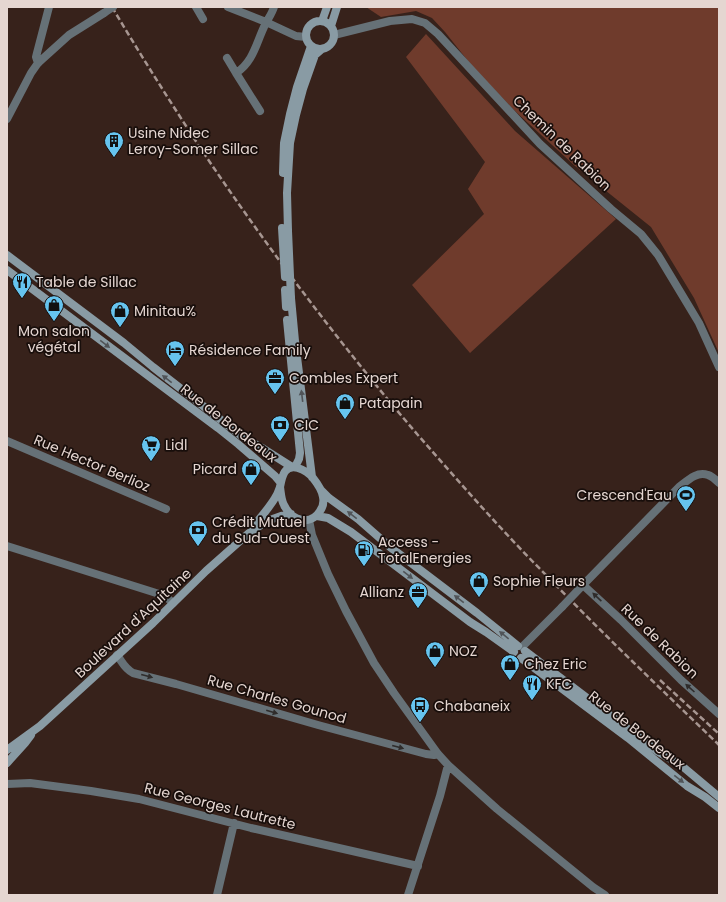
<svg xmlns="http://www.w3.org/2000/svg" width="726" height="902" viewBox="0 0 726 902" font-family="Poppins,sans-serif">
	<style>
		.green { fill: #6f3b2c }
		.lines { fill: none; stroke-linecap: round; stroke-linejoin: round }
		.street { stroke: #667177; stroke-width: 8 }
		.secondary { stroke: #899ba4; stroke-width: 8 }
		.rail { stroke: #a79691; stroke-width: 2.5; stroke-dasharray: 6 3; stroke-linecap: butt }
		.street-bridge { stroke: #667177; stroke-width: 8 }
		.secondary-bridge { stroke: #899ba4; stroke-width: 8 }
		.oneway { fill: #505458 }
		.oneway2 { fill: #2f2c2b }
		.labels { text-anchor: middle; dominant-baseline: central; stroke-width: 3.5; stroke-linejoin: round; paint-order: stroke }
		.poi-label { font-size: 14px; fill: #e5d6d1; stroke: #180e0b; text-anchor: start }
		.street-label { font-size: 14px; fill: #e5d6d1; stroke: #180e0b }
	</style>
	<rect width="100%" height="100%" fill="#37221b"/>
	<path class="green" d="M366 7H719V353L694 298 651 227 575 166 516 112 472 66 445 32 432 18 416 11 381 17Z
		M426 34 515 131 616 219 470 353 412 285 484 214 468 189 485 162 406 57Z"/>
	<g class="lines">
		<path class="street" d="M196 7 203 19
			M228 7 266 22 296 36 306 37
			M334 35 390 21 412 19 425 23 438 34 540 144 611 209 641 234 658 255 699 323 719 367
			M227 58 236 73
			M38 63 36 57 37 53 49 7
			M260 111 236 73C253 62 256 44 264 27 267 20 272 14 274 7
			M7 119 31 73 38 63 69 35 104 13
			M7 441 166 509
			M719 483C716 480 712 476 708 475 696 471 687 481 679 487L583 585 621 620 681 680 719 714
			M309 520 312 535 328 574 346 611 374 663 394 693 438 754 448 765 497 809 593 887 605 895
			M7 546 153 592 165 596 173 603
			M522 647 562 607
			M117 655C123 663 124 668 133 673L176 684 318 725 426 754 434 755 438 754
			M7 784 30 783 91 791 139 799 251 828 418 866
			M217 895 234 823
			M408 895 440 796 448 765"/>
		<path class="secondary" d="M306 35a14 14 0 1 1 28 0a14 14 0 1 1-28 0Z
			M322 21 327 7
			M331 26 337 7
			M283 173 284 143 290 114 297 87 311 46
			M288 231 287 193 290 143 296 115 303 89 315 55 322 49
			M7 255 124 343 153 367 243 437 262 448 292 467
			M7 270 218 428 238 444 275 476 280 482
			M285 290 286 307
			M291 298 295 341 312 477
			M287 320 300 453 299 459 295 467
			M321 490 329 498 358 519 390 547 477 613 518 646
			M317 516 328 518 351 532 470 622 486 632 514 652
			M253 527C260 518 269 508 275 498 277 495 279 490 280 487 282 477 284 464 298 468 304 470 309 473 313 478 317 483 322 490 323 497 324 502 323 507 320 511 310 527 291 520 284 505 281 500 281 493 280 487
			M525 651 657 751 682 766 719 797
			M521 658 628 738 687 786 705 797 719 808
			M7 750 40 726 153 623 206 571 249 533 267 521 281 516 291 514
			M7 763 25 743 31 735"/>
		<path class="rail" d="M112 7C140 54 169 100 199 146 266 246 339 343 417 434 459 482 502 531 547 576 603 634 661 689 719 745
			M660 680 719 734"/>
		<path class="street-bridge" d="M104 13 113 7
			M562 607 583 585"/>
		<path class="secondary-bridge" d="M282 228 285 277
			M288 231 291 298"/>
	</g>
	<defs><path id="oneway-solid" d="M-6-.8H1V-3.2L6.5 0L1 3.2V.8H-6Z"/></defs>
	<g class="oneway">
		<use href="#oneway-solid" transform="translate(105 344) rotate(37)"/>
		<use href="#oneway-solid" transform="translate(167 379) rotate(-142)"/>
		<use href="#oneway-solid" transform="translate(302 396) rotate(-97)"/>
		<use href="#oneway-solid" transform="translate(352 515) rotate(-142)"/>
		<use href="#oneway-solid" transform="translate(408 575) rotate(38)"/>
		<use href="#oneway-solid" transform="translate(459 599) rotate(-143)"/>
		<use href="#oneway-solid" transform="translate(504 635) rotate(-141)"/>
		<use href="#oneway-solid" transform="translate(679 779) rotate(38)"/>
	</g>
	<g class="oneway2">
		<use href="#oneway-solid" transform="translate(597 597) rotate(-137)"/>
		<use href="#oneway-solid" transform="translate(147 676) rotate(15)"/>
		<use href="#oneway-solid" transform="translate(690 688) rotate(-138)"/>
		<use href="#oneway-solid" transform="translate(272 712) rotate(16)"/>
		<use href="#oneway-solid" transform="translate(398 747) rotate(15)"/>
	</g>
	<defs>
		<symbol id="building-pin" viewBox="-11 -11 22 30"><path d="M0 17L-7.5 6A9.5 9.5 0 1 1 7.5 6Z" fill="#66c4ef" stroke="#180e0b"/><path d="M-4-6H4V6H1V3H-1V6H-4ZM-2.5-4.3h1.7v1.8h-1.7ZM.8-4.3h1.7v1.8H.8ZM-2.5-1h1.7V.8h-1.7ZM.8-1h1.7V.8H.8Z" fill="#111"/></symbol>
		<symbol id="restaurant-pin" viewBox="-11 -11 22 30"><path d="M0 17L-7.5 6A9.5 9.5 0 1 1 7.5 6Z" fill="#66c4ef" stroke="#180e0b"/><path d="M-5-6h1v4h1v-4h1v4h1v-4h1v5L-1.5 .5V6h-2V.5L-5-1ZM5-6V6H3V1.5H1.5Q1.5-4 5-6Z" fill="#111"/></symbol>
		<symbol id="shop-pin" viewBox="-11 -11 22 30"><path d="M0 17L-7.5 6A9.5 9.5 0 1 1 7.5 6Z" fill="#66c4ef" stroke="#180e0b"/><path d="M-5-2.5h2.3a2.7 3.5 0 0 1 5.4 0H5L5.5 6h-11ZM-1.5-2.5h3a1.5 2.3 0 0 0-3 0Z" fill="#111"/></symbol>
		<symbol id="hotel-pin" viewBox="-11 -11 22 30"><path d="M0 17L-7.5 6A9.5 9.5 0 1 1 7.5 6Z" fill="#66c4ef" stroke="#180e0b"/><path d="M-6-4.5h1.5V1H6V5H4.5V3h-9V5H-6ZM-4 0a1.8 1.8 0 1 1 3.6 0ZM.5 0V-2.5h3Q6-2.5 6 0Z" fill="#111"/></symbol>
		<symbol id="office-pin" viewBox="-11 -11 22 30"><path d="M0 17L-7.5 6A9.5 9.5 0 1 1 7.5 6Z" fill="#66c4ef" stroke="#180e0b"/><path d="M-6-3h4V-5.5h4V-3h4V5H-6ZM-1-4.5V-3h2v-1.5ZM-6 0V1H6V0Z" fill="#111"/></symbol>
		<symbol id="bank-pin" viewBox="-11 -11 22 30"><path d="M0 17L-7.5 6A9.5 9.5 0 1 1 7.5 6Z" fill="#66c4ef" stroke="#180e0b"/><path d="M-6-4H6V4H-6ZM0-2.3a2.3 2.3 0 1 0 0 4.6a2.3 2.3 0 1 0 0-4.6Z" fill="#111"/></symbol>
		<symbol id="supermarket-pin" viewBox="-11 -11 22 30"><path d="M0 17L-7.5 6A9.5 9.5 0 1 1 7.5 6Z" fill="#66c4ef" stroke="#180e0b"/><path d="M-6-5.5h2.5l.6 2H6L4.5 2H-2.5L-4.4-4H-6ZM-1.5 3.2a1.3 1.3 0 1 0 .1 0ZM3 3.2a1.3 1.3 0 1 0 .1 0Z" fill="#111"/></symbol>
		<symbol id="stadium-pin" viewBox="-11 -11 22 30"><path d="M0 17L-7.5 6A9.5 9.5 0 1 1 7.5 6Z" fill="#66c4ef" stroke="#180e0b"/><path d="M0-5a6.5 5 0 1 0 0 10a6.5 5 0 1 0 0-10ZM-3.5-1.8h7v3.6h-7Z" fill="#111"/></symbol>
		<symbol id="fuel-pin" viewBox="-11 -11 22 30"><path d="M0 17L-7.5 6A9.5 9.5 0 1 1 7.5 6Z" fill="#66c4ef" stroke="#180e0b"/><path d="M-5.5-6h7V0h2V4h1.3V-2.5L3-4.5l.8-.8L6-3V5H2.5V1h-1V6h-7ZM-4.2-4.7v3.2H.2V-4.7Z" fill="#111"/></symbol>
		<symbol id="bus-pin" viewBox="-11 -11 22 30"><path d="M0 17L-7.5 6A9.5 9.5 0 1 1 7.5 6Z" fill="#66c4ef" stroke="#180e0b"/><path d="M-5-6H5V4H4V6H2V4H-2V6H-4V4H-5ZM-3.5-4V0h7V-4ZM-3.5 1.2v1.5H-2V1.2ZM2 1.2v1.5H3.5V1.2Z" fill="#111"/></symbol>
	</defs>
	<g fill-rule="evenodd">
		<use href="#building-pin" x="103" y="130" width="22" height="30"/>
		<use href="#restaurant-pin" x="11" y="271" width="22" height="30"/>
		<use href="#shop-pin" x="43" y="294" width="22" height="30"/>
		<use href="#shop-pin" x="109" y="300" width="22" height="30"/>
		<use href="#hotel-pin" x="164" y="339" width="22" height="30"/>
		<use href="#office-pin" x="264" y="367" width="22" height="30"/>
		<use href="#shop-pin" x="334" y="392" width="22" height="30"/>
		<use href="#bank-pin" x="269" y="414" width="22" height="30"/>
		<use href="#supermarket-pin" x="140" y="434" width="22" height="30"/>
		<use href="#shop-pin" x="240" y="458" width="22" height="30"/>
		<use href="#stadium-pin" x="675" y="484" width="22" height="30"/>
		<use href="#bank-pin" x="187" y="519" width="22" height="30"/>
		<use href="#fuel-pin" x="353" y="539" width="22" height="30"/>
		<use href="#shop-pin" x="468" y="570" width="22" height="30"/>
		<use href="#office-pin" x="407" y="581" width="22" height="30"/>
		<use href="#shop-pin" x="424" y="640" width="22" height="30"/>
		<use href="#shop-pin" x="499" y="653" width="22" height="30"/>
		<use href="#restaurant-pin" x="521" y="673" width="22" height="30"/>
		<use href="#bus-pin" x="409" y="695" width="22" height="30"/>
	</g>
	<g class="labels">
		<g class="poi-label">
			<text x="128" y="133">Usine Nidec<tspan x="128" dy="16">Leroy-Somer Sillac</tspan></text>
			<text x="36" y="282">Table de Sillac</text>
			<text x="134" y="311">Minitau%</text>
			<text x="54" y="331" text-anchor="middle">Mon salon<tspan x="54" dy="16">végétal</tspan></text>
			<text x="189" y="350">Résidence Family</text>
			<text x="289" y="378">Combles Expert</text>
			<text x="359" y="403">Patapain</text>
			<text x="294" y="425">CIC</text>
			<text x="165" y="445">Lidl</text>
			<text x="237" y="469" text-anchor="end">Picard</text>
			<text x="672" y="495" text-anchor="end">Crescend'Eau</text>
			<text x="212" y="522">Crédit Mutuel<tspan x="212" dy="16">du Sud-Ouest</tspan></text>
			<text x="378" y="542">Access -<tspan x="378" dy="16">TotalEnergies</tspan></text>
			<text x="493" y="581">Sophie Fleurs</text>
			<text x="404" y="592" text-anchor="end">Allianz</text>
			<text x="449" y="651">NOZ</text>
			<text x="524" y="664">Chez Eric</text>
			<text x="546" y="684">KFC</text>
			<text x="434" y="706">Chabaneix</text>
		</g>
		<g class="street-label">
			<text transform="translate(562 143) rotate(44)">Chemin de Rabion</text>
			<text transform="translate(229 423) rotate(38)">Rue de Bordeaux</text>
			<text transform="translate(92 463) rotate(23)">Rue Hector Berlioz</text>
			<text transform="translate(133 623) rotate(-43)">Boulevard d'Aquitaine</text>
			<text transform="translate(660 641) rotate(44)">Rue de Rabion</text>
			<text transform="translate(277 699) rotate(16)">Rue Charles Gounod</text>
			<text transform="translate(637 730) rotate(38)">Rue de Bordeaux</text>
			<text transform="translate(220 806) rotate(14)">Rue Georges Lautrette</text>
		</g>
	</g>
	<rect width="726" height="902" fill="none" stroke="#e5d6d1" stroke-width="16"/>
</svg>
